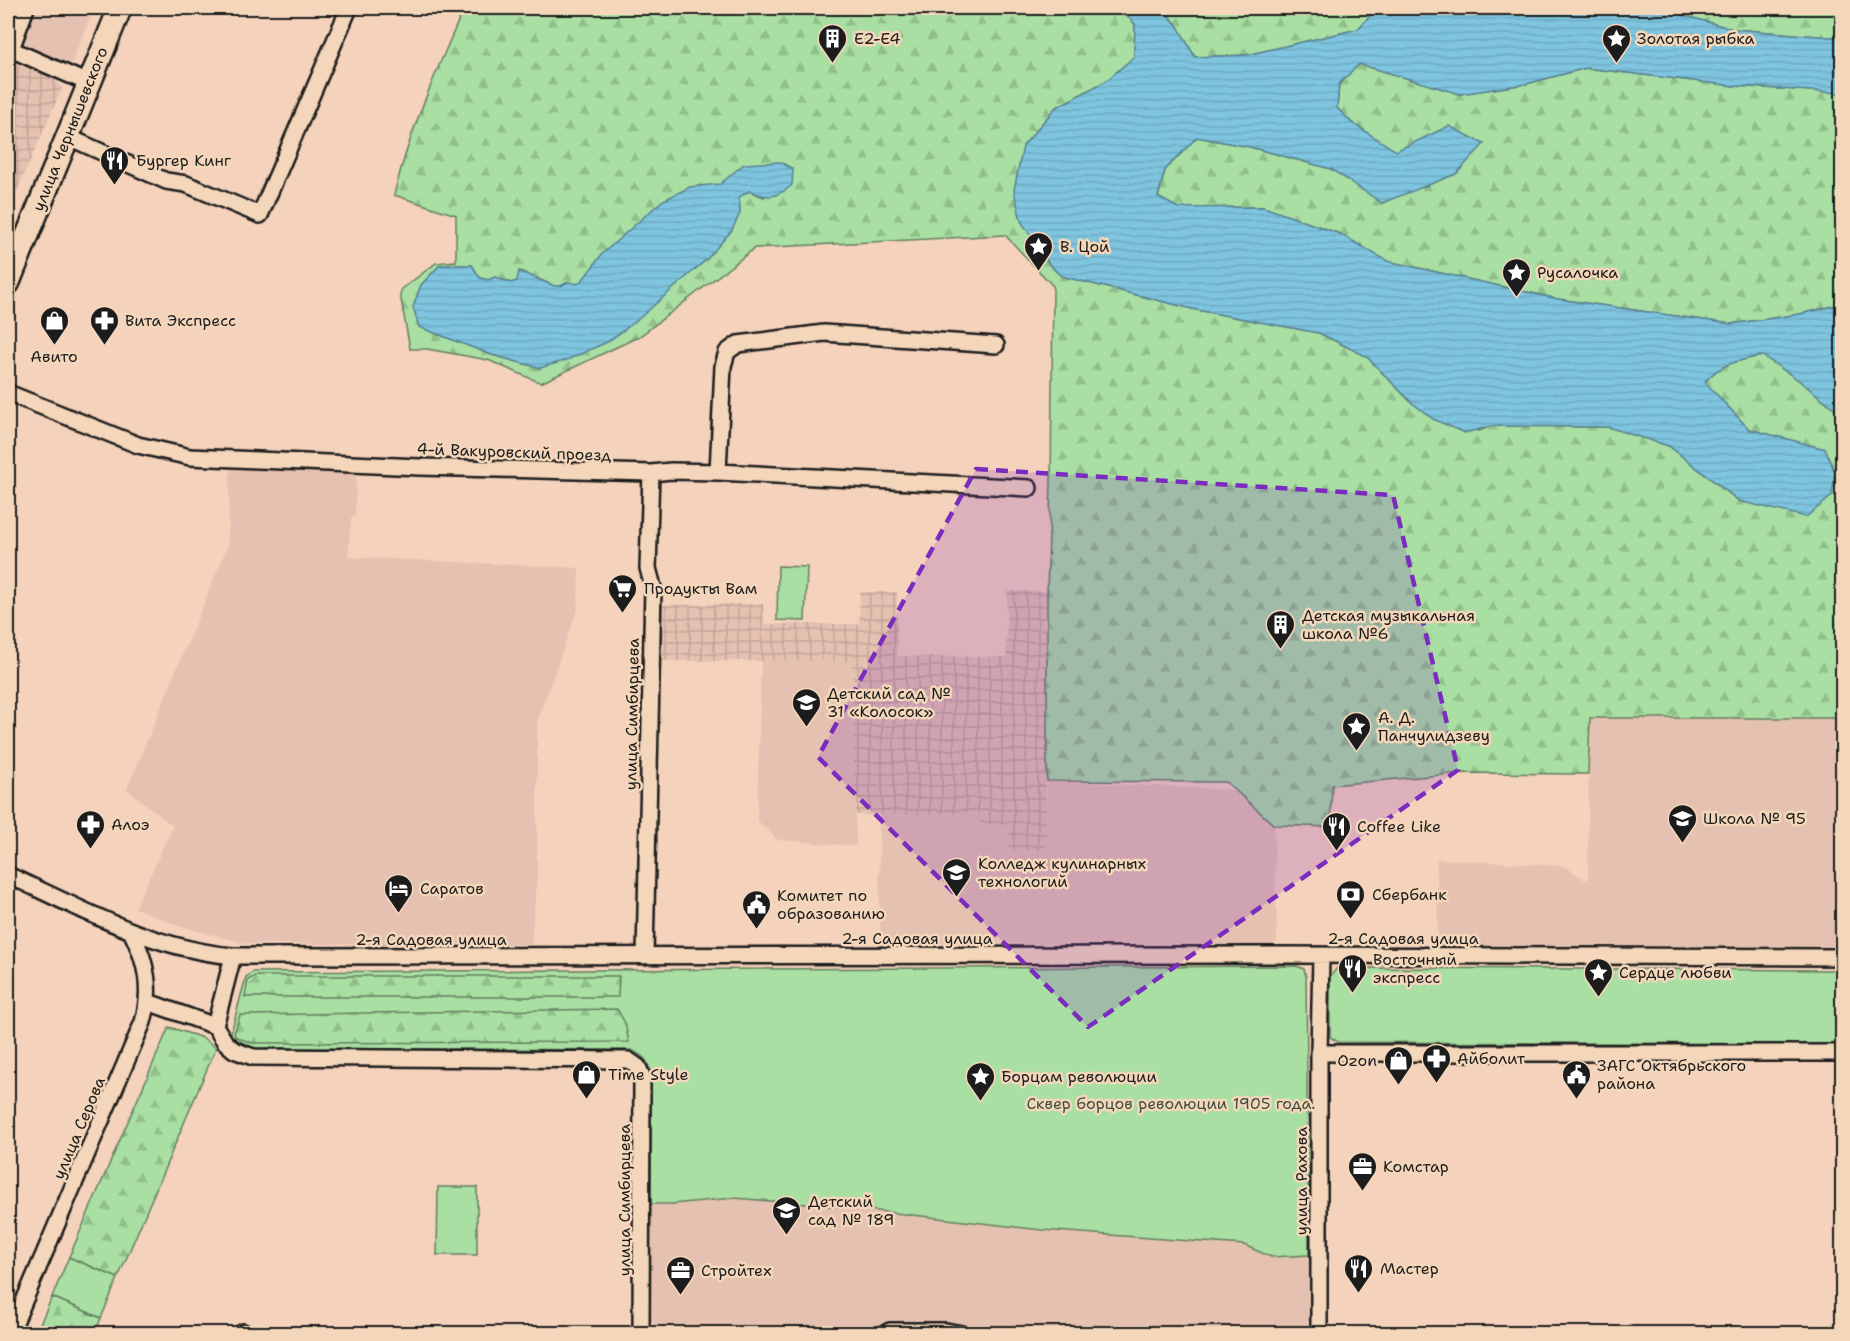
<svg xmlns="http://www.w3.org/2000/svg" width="1850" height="1341" viewBox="0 0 1850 1341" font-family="'Shantell Sans',sans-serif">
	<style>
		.built { fill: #e4c1b0 }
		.industrial { fill: url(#industrial-grid) }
		.green { fill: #a9dfa2; stroke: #627e5f; stroke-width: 1.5 }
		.forest { fill: url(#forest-firs); stroke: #627e5f; stroke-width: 1.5; fill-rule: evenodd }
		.water { fill: url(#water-rules); stroke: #578192; stroke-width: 1.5 }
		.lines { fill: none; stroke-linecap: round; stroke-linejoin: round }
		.minor-casing { stroke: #1c1c1c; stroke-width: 20 }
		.primary-casing { stroke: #1c1c1c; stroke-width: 27 }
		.minor { stroke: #f4d7ba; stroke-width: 15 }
		.primary { stroke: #f4d7ba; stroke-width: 22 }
		.marked { fill: #7b2cbf; fill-opacity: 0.2; stroke: #7b2cbf; stroke-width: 4.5; stroke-dasharray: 12 8; stroke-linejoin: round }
		.labels { text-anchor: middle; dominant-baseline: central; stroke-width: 5; stroke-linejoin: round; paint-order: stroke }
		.poi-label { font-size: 16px; fill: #1c1c1c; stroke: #f4d7ba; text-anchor: start }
		.street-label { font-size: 16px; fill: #1c1c1c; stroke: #f4d7ba }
		.park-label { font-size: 16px; fill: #3f4d3e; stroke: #f4d7ba }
	</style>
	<defs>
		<pattern id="industrial-grid" width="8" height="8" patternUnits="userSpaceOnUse" patternTransform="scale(1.5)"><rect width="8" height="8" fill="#e4c1b0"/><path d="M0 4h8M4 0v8" fill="none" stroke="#c3a597"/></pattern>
		<pattern id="forest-firs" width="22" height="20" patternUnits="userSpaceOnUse" patternTransform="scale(1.5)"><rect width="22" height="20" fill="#a9dfa2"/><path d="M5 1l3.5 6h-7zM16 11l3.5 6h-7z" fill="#91bf8b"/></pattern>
		<pattern id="water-rules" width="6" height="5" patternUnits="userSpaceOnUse" patternTransform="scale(1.5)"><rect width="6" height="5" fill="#7fc5e0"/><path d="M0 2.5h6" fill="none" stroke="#6da9c0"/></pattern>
	</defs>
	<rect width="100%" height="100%" fill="#f5d2bc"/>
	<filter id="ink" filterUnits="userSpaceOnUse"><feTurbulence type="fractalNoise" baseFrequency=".0167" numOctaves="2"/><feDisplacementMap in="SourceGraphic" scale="12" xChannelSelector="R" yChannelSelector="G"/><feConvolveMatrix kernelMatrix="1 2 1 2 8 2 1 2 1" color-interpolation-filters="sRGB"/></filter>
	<g filter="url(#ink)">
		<path class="built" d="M30 8H94L71 64 66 65 19 46Z
			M230 469 356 473 355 516 351 518 348 557 579 568 578 608 537 721V876L531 944H248L179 926 135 908 173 826 127 789 228 545Z
			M761 661H852L856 846 778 840 757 820Z
			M1589 718H1842V946L1438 945 1437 859 1564 866 1588 882Z
			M1047 781 1237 790 1274 825 1277 940 1275 943 1272 945 880 943 879 814 981 813 1009 824 1008 850 1046 851Z
			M734 1198 843 1207 1042 1230 1244 1245 1271 1257 1309 1255V1321L1305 1329 1299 1332H1001L951 1322 888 1324 872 1333 661 1331 651 1320V1204H672Z"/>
		<path class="industrial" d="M8 62 55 78 62 88 8 212Z
			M1007 591H1047L1046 851 1008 850 1009 824H981V813L855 815 852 661H659L662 605 763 604 764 624H859L860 592H897V656L1006 657Z"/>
		<path class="green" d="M778 566 807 567 805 621 777 620Z
			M1297 966 1304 969 1306 976 1309 1255 1271 1257 1244 1245 1042 1230 843 1207 734 1198 672 1204H651V1074C648 1060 644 1056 631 1050L253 1048 230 1036 246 977 253 972Z
			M1337 968 1842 970V1044L1338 1042 1330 1037V977Z
			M438 1187H477V1255H437Z
			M69 1257 118 1278 101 1318 52 1297Z"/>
		<path class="forest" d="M464 8H1120L1135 24 1134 57 1106 81 1055 108 1023 146 1049 264 1061 276 1197 310 1319 333 1366 356 1411 402 1479 431 1492 426 1608 427 1669 446 1739 501 1825 449 1749 429 1704 382C1720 363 1740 360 1763 356L1797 379 1842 414V718H1590L1588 774 1462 773 1332 785 1330 827 1274 825 1226 782 1047 781V591L1051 484 1053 286 1005 235 755 248 640 336 541 383 488 360 427 349H410L400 294 402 289 436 263 456 261V215L394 195C410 129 437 70 464 8ZM745 164 764 197 748 191 739 197 740 213 708 258 635 321 607 342 540 368 492 355 419 327 421 285 440 265H472L480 278 488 280 495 277 511 283 517 281 520 271 554 286H561L568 282 577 284 582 281 603 254 690 187 720 185Z
			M1162 8H1377L1358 29 1247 55 1195 57 1177 25Z
			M1657 8H1842V38L1733 29Z
			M1359 64 1460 94 1526 84 1586 68 1735 86 1842 93V304L1800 314 1731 324 1558 299 1387 261 1340 234 1263 207 1178 208 1158 198 1165 170 1197 137 1250 147 1331 169 1383 203 1484 144 1449 126 1396 152 1352 123 1337 108 1339 84Z
			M255 976H619L618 997H245L248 980Z
			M617 1009 625 1023 629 1042 252 1043 236 1037 234 1034 240 1015Z
			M169 1027 203 1038 216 1048 118 1278 69 1257Z
			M52 1297 101 1318 95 1333H36Z"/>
		<path class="water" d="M1120 8H1162L1177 25 1195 57 1247 55 1358 29 1377 8H1657L1733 29 1842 38V93L1735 86 1586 68 1526 84 1460 94 1359 64 1339 84 1337 108 1352 123 1396 151 1449 126 1484 144 1456 174 1382 203 1331 169 1250 147 1197 137 1165 170 1158 197 1178 208 1263 207 1340 234 1387 261 1558 299 1731 324 1800 314 1842 304V414L1797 379 1763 356C1740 360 1720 363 1705 382L1749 429 1825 449 1835 472 1832 496 1806 517 1739 501 1669 446 1608 427 1492 426 1465 433 1433 419 1411 402 1366 356 1319 333 1197 310 1061 276 1049 264 1021 221 1014 190 1023 146 1055 108 1106 81 1134 57 1135 24Z
			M780 162 793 169 792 185C776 199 767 198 749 191L739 197 740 213 732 230 708 258 635 322 607 342 567 360 540 368 492 355 419 327 413 307 421 285 440 265H472L480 278 488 280 495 277 511 283 517 281 519 271 554 286H561L568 282 577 284 582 281 602 254 662 201 690 187 720 184 744 164Z"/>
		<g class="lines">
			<defs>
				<path id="minor" d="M8 48 88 83
					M11 49 26 8
					M66 136 166 181 186 184 260 215 349 8
					M8 393 138 445 190 457 420 467 651 473 671 471 718 472 1029 488
					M718 472 723 366 727 352 738 344 824 333 996 345
					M8 875C80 908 152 949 233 956L1292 955 1842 957
					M645 956 653 587 648 568 651 473
					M148 1002 215 1026 225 1042 234 1050 253 1057 628 1060 638 1067 642 1076 641 1334
					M215 1026 233 956
					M1319 1053H1842
					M10 1334 143 1022C152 990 147 963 132 933
					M242 1334 243 1332
					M884 1334 890 1331H946L962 1334
					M1319 1334V1053L1321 956"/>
				<path id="primary" d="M8 283 120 8"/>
			</defs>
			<use href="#minor" class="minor-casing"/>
			<use href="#primary" class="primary-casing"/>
			<use href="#minor" class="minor"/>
			<use href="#primary" class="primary"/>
		</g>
	</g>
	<path class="marked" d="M976 469 1393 495 1458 770 1088 1027 818 757Z"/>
	<defs>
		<symbol id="building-pin" viewBox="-11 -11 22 30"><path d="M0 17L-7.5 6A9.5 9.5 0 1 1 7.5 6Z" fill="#1c1c1c" stroke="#f4d7ba"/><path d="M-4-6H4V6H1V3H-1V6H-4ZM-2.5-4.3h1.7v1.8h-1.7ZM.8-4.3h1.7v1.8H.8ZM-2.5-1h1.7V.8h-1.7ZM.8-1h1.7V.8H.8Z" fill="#fff"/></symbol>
		<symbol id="sight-pin" viewBox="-11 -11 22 30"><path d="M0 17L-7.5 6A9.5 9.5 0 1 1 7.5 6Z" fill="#1c1c1c" stroke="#f4d7ba"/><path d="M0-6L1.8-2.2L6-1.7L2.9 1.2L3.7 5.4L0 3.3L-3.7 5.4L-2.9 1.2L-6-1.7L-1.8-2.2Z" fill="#fff"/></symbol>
		<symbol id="restaurant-pin" viewBox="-11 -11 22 30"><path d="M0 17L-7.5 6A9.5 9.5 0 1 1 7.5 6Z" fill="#1c1c1c" stroke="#f4d7ba"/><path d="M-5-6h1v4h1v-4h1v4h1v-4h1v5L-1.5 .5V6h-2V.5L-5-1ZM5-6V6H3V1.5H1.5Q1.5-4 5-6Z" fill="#fff"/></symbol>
		<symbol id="shop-pin" viewBox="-11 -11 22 30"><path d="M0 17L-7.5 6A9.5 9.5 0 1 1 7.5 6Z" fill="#1c1c1c" stroke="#f4d7ba"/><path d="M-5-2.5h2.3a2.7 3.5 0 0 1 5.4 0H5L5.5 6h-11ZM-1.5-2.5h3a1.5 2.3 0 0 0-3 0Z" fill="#fff"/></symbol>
		<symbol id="pharmacy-pin" viewBox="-11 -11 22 30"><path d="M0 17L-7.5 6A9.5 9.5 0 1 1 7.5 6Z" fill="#1c1c1c" stroke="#f4d7ba"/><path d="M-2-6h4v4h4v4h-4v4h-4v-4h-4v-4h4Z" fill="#fff"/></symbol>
		<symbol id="supermarket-pin" viewBox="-11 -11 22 30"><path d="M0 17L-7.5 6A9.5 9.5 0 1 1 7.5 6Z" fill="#1c1c1c" stroke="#f4d7ba"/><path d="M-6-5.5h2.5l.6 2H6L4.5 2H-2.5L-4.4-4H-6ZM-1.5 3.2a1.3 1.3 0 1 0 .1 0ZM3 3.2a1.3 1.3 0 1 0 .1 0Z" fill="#fff"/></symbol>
		<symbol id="school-pin" viewBox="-11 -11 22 30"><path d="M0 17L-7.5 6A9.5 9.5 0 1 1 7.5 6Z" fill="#1c1c1c" stroke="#f4d7ba"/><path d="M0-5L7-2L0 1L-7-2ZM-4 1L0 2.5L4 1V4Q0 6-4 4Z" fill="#fff"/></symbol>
		<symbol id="university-pin" viewBox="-11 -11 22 30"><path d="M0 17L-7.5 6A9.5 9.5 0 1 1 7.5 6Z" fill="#1c1c1c" stroke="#f4d7ba"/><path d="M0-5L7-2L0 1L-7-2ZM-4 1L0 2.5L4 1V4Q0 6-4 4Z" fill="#fff"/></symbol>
		<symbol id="hotel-pin" viewBox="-11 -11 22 30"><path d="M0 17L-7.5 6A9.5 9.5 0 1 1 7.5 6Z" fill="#1c1c1c" stroke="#f4d7ba"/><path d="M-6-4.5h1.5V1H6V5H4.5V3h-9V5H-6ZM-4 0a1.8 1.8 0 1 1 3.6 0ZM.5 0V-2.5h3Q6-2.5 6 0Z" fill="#fff"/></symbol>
		<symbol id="bank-pin" viewBox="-11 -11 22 30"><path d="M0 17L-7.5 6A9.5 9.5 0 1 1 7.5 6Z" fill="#1c1c1c" stroke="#f4d7ba"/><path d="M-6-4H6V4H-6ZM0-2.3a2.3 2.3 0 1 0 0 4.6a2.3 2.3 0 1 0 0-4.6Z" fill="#fff"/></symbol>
		<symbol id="civic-pin" viewBox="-11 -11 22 30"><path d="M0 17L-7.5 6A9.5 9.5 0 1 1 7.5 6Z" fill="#1c1c1c" stroke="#f4d7ba"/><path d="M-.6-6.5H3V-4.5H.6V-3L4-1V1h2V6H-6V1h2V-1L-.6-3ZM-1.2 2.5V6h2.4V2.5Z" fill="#fff"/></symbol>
		<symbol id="office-pin" viewBox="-11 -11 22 30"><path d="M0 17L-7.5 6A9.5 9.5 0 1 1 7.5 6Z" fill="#1c1c1c" stroke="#f4d7ba"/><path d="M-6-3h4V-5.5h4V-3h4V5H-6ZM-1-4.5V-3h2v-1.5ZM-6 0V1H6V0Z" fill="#fff"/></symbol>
	</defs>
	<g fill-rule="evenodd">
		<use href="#building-pin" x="816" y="22" width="33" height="45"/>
		<use href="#sight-pin" x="1600" y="22" width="33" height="45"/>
		<use href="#restaurant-pin" x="98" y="144" width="33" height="45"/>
		<use href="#sight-pin" x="1022" y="230" width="33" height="45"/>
		<use href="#sight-pin" x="1500" y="256" width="33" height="45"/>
		<use href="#shop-pin" x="38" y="304" width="33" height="45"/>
		<use href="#pharmacy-pin" x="88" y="304" width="33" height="45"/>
		<use href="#supermarket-pin" x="606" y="572" width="33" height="45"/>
		<use href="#building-pin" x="1264" y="608" width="33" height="45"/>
		<use href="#school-pin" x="790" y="686" width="33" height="45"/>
		<use href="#sight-pin" x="1340" y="710" width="33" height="45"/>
		<use href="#school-pin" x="1666" y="802" width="33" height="45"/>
		<use href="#pharmacy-pin" x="74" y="808" width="33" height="45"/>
		<use href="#restaurant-pin" x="1320" y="810" width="33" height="45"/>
		<use href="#university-pin" x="940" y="856" width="33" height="45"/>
		<use href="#hotel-pin" x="382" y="872" width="33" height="45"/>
		<use href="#bank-pin" x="1334" y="878" width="33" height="45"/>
		<use href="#civic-pin" x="740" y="888" width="33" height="45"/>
		<use href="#restaurant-pin" x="1336" y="952" width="33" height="45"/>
		<use href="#sight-pin" x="1582" y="956" width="33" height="45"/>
		<use href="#pharmacy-pin" x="1420" y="1042" width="33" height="45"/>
		<use href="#shop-pin" x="1382" y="1044" width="33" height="45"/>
		<use href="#shop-pin" x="570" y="1058" width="33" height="45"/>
		<use href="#civic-pin" x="1560" y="1058" width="33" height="45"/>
		<use href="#sight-pin" x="964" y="1060" width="33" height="45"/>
		<use href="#office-pin" x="1346" y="1150" width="33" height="45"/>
		<use href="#school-pin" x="770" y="1194" width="33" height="45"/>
		<use href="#restaurant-pin" x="1342" y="1252" width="33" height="45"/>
		<use href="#office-pin" x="664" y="1254" width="33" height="45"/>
	</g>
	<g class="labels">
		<g class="poi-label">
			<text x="854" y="38">E2-E4</text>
			<text x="1637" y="38">Золотая рыбка</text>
			<text x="136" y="160">Бургер Кинг</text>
			<text x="1060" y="246">В. Цой</text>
			<text x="1537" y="272">Русалочка</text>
			<text x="125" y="320">Вита Экспресс</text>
			<text x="54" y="356" text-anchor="middle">Авито</text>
			<text x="644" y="588">Продукты Вам</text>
			<text x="1302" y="615">Детская музыкальная<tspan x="1302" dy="18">школа №6</tspan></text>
			<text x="827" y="693">Детский сад №<tspan x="827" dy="18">31 «Колосок»</tspan></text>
			<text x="1378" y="717">А. Д.<tspan x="1378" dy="18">Панчулидзеву</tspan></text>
			<text x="1703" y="818">Школа № 95</text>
			<text x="111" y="824">Алоэ</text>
			<text x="1357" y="826">Coffee Like</text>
			<text x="978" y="863">Колледж кулинарных<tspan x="978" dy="18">технологий</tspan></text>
			<text x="420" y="888">Саратов</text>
			<text x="1372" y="894">Сбербанк</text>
			<text x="777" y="895">Комитет по<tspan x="777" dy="18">образованию</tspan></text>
			<text x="1373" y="959">Восточный<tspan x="1373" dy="18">экспресс</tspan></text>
			<text x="1619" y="972">Сердце любви</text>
			<text x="1457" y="1058">Айболит</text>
			<text x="1377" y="1060" text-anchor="end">Ozon</text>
			<text x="1597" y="1065">ЗАГС Октябрьского<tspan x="1597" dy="18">района</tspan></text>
			<text x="608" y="1074">Time Style</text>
			<text x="1001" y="1076">Борцам революции</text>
			<text x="1383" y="1166">Комстар</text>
			<text x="808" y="1201">Детский<tspan x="808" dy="18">сад № 189</tspan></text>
			<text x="1380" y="1268">Мастер</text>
			<text x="701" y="1270">Стройтех</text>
		</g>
		<g class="street-label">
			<text transform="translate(70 129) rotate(-68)">улица Чернышевского</text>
			<text transform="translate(514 452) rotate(2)">4-й Вакуровский проезд</text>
			<text transform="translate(632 714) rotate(-89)">улица Симбирцева</text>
			<text x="917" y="938">2-я Садовая улица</text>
			<text x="1403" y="938">2-я Садовая улица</text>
			<text x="431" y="939">2-я Садовая улица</text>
			<text transform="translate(79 1128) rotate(-67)">улица Серова</text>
			<text transform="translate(1301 1181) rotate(-90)">улица Рахова</text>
			<text transform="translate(624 1200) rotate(-90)">улица Симбирцева</text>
		</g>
		<g class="park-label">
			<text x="1171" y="1103">Сквер борцов революции 1905 года.</text>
		</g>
	</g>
	<rect width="1850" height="1341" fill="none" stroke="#f4d7ba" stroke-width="30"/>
	<rect x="15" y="15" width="1820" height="1311" fill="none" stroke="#1c1c1c" stroke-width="2" filter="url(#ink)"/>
</svg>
